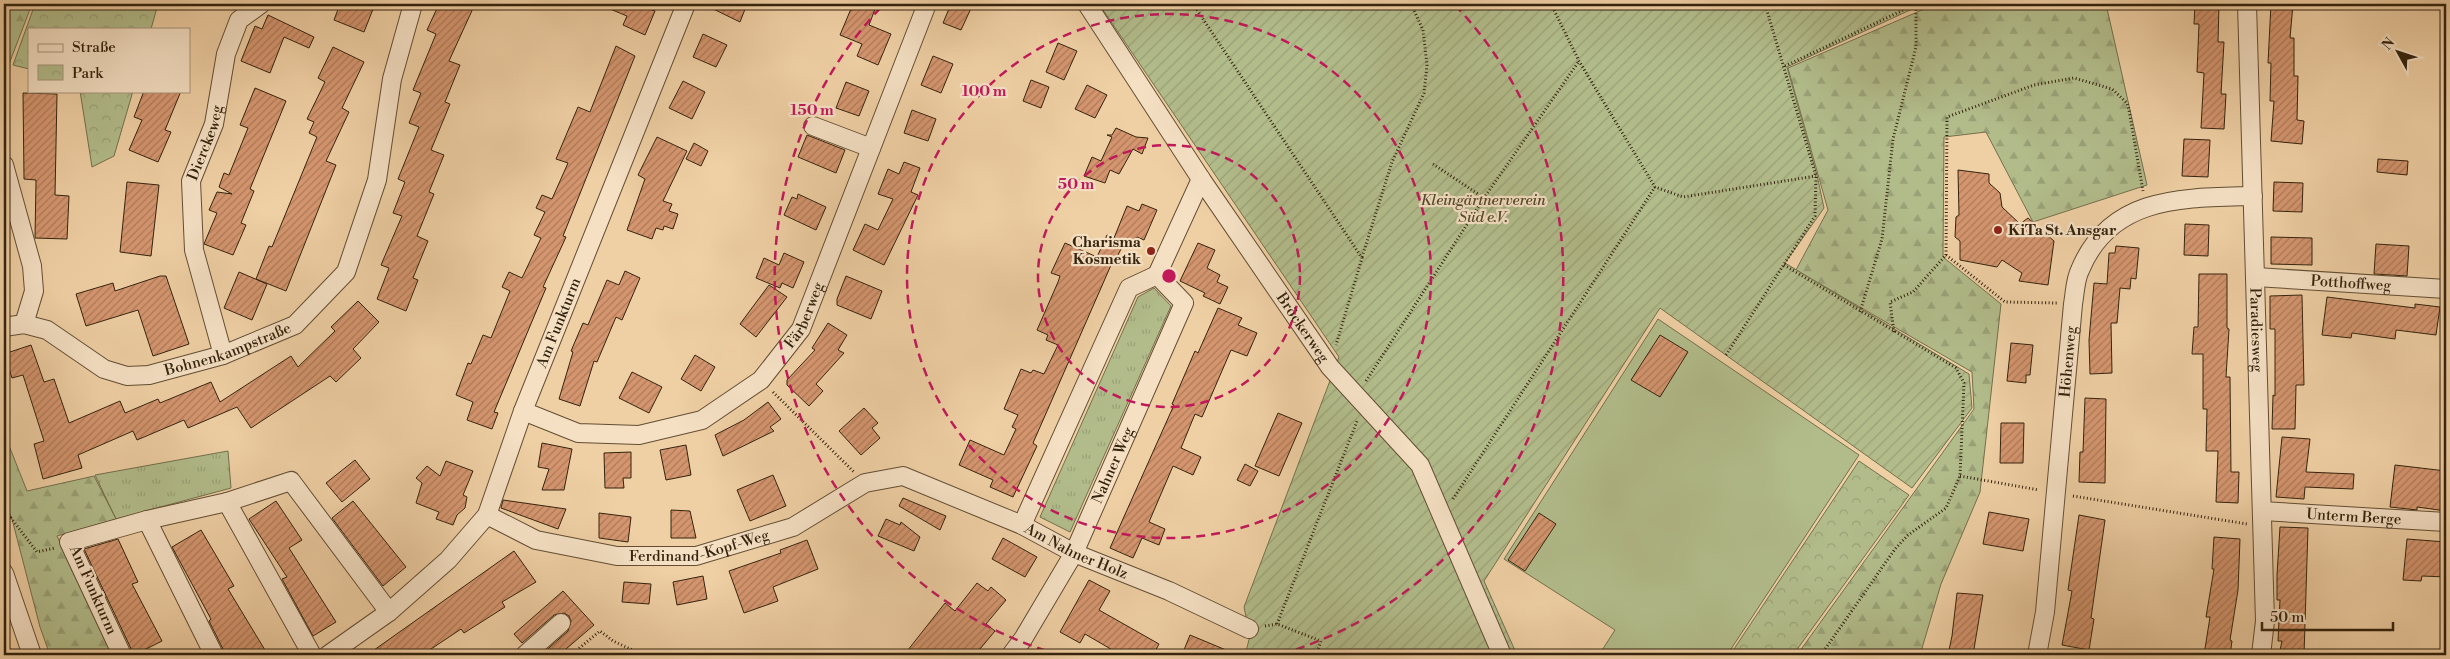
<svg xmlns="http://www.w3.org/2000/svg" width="2450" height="659" viewBox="0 0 2450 659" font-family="'Libre Bodoni',serif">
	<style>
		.grass { fill: url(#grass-tufts); stroke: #73704c }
		.forest { fill: url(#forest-firs); stroke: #73704c }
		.park { fill: url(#park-crowns); stroke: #73704c }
		.garden { fill: url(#garden-furrows); stroke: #73704c }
		.pitch { fill: #b2bc8b; stroke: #73704c }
		.building { fill: url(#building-hatch); stroke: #34230e }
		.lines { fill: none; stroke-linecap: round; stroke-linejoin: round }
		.minor-casing { stroke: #634e34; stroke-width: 20 }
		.path { stroke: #34230e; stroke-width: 3; stroke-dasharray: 1 2.5; stroke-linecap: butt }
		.minor { stroke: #f5e0c4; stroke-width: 18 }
		.ring { fill: none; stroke: #c2185b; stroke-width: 2.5; stroke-dasharray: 9 6 }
		.poi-dot { fill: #8f2418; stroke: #f5e0c4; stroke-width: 2 }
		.labels { text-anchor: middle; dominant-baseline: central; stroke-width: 4.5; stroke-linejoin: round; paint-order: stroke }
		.street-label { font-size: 15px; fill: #34230e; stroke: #f5e0c4 }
		.park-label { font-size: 15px; font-style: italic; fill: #54492d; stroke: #f5e0c4 }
		.poi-label { font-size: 15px; font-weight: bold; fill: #34230e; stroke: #f5e0c4; text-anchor: start }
		.centre { fill: #c2185b; stroke: #f5e0c4; stroke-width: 2.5 }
		.ring-label { font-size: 15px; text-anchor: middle; font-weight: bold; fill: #c2185b; stroke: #f5e0c4; stroke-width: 4.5; stroke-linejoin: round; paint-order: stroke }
	</style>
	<defs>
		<pattern id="grass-tufts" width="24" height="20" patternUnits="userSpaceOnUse" patternTransform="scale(1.25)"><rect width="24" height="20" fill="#b2bc8b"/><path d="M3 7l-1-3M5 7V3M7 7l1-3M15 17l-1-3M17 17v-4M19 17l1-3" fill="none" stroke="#9aa177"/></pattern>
		<pattern id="forest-firs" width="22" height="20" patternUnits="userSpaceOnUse" patternTransform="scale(1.25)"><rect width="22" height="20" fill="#b2bc8b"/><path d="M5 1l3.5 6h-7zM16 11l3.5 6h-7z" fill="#9aa177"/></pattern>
		<pattern id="park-crowns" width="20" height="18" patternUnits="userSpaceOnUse" patternTransform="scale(1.25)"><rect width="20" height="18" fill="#b2bc8b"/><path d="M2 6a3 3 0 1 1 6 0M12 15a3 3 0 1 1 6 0" fill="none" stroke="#9aa177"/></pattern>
		<pattern id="garden-furrows" width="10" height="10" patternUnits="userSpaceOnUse" patternTransform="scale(1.25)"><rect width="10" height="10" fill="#b2bc8b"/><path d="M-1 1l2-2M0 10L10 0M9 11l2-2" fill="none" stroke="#9aa177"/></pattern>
		<pattern id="building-hatch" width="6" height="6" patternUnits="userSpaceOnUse" patternTransform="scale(1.25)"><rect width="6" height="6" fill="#d5966f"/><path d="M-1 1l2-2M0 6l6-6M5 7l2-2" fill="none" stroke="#ae7a5a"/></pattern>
	</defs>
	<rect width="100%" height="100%" fill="#efcfa4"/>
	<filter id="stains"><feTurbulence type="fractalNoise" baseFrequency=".004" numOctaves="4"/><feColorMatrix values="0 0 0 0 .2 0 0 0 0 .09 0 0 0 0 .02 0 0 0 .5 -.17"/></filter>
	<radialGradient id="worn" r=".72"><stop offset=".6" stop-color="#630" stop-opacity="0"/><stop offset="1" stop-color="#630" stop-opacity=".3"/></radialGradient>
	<path class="grass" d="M1154 288 1171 306 1070 532 1040 517 1138 297Z
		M228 451 231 488 116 519 95 475Z"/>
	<path class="forest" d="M4 4H32L9 64 4 62Z
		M1928 4H2106L2147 185 2033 222 1986 132 1944 137 1943 257 2001 304 1980 492 1941 584 1920 655H1797L1974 409 1972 372 1796 270 1828 210 1788 68 1929 7Z
		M4 433 27 491 94 476 116 519 57 536 112 655H50L40 627 12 519 4 500Z"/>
	<path class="park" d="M35 4H158L151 29H29V69L13 65Z
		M80 91H133L114 156 92 167Z
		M1859 461 1909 495 1793 655H1730Z"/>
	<path class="garden" d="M1099 4H1923L1787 67 1817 175 1824 208 1785 263 1969 374 1972 408 1912 488 1660 308 1484 581 1517 655H1245L1250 636 1244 607 1339 357Z"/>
	<path class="pitch" d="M1658 319 1859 455 1727 655H1599L1615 630 1504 559Z"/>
	<path class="building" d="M340 4H375L364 32 334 20Z
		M439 4H475L449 61 460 65 445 102 450 104 431 150 444 155 429 192 434 194 417 236 428 241 413 278 418 280 406 311 377 299 389 268 381 265 402 216 393 213 405 182 398 179 419 127 409 123 421 93 413 90 436 34 427 30Z
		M598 4H637L655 11 645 35 623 25 627 16Z
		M703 4H747L740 22Z
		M853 4H877L869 25 891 34 878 65 857 56 862 44 840 35Z
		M951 4H973L961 30 943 23Z
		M2195 4H2219L2218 42H2224L2221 94H2226L2224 129 2201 128 2204 73 2197 72 2199 24H2194Z
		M2271 4H2293L2290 38H2294V76H2298L2297 120 2304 121 2302 144 2271 141 2274 101H2270L2271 63H2268Z
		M268 15 314 37 309 48 284 37 270 73 241 61 255 26 262 29Z
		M703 34 727 45 716 67 693 57Z
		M1058 43 1077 51 1064 80 1046 72Z
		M616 46 635 56 563 236 566 237 543 287 546 288 494 412 498 413 492 429 467 420 473 402 456 395 468 363 471 364 483 335 491 338 510 291 502 287 509 272 522 278 541 238 534 235 545 212 536 208 542 195 552 199 568 163 556 159 578 107 590 112Z
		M333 47 364 62 342 108 349 112 326 161 336 165 286 291 256 279 269 246 272 247 317 137 309 133 314 122 307 119 325 82 318 78Z
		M933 56 953 64 941 93 921 85Z
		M1031 80 1049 87 1041 108 1023 101Z
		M683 81 705 92 692 119 669 108Z
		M846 82 869 91 859 116 836 108Z
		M1087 85 1107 95 1095 118 1075 109Z
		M255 88 286 101 250 189 254 191 241 223 246 225 233 255 204 244 217 213 209 210 217 192 232 194 219 187 224 173 229 175 248 128 240 125Z
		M144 91H181L165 130 171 132 158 162 129 150 142 120 134 117Z
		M23 93 57 94 55 195 69 196 67 239 35 238 36 180 24 179Z
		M912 110 936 119 928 141 904 133Z
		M1116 128 1136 137 1148 138 1142 154 1133 149 1119 174 1110 170 1105 183 1084 176 1092 157 1101 161 1112 137 1107 135H1112Z
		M807 135 845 150 836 173 798 157Z
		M657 137 687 151 663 201 672 204 669 211 678 214 673 229 664 226 663 230 656 228 652 239 627 230 645 179 638 175Z
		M2184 139 2210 140 2208 177 2182 176Z
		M694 143 708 151 701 166 686 159Z
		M2378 159 2408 161 2407 175 2377 172Z
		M904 162 920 168 911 192 918 195 884 265 853 250 865 224 878 230 893 199 878 194 888 169 899 174Z
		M1958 170 1989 174V183L2000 193 2002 207 2020 224 2028 218 2054 241 2048 285 2019 281 2022 273 2002 260 1997 267 1960 260V241L1955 237 1956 217 1959 215Z
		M127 182 159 185 151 256 120 252Z
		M2274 182 2303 183 2302 212 2273 211Z
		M798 194 826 207 816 230 784 215 792 197 797 199Z
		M1142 204 1157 210 1144 240 1137 237 1133 247 1124 243 1117 257 1115 256 1033 443 1037 446 1013 497 990 487 993 480 959 465 970 440 1004 455 1016 429 1012 427 1018 415 1004 409 1021 369 1031 373 1033 370 1044 374 1058 345 1046 340 1048 335 1037 330 1058 282 1060 276 1051 273 1065 243 1097 257 1107 235 1114 238 1127 206 1139 211Z
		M2185 224 2209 225 2208 256 2184 255Z
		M2271 237 2312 238V265L2271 264Z
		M1198 243 1215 250 1207 268 1220 275 1217 282 1228 287 1220 304 1203 296 1205 293 1180 281Z
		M2376 244 2409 246 2407 276 2374 274Z
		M2116 246 2139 248 2136 279 2131 278 2130 289 2120 288 2117 323H2111L2112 373 2090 374 2089 340 2094 283 2107 284 2109 253H2115Z
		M784 253 804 262 793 288 782 283 780 288 756 278 764 258 779 265Z
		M625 271 640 278 622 320 616 317 597 362 594 361 580 406 559 399 573 352 571 351 583 323 588 325 607 280 619 285Z
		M239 272 267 284 252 320 224 308Z
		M2199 274H2227V328L2229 329 2226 377H2230L2231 472H2239L2238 503 2216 502 2218 451H2206L2207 409H2203V354H2192L2194 327H2198Z
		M160 276H166L189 344 153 356 138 310 86 326 76 294 113 283 115 291Z
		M846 276 882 291 871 319 837 305V299Z
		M769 285 787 297 756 337 740 324Z
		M2302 295 2304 385H2296L2295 429H2272L2273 395 2275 396V329H2270V296Z
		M2327 297 2415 308V304L2440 307 2436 335 2396 330 2395 339 2352 333 2351 338 2322 335Z
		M358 301 379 322 353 349 361 358 336 382 330 376 251 428 237 407 188 428 184 420 137 440 133 431 78 455 82 468 43 479 34 444 44 441 23 375 12 378 4 354 31 345 44 382 54 379 69 423 120 401 125 413 158 399 160 403 211 382 220 402 291 356 298 367 335 331 331 327Z
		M1218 308 1242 318 1238 325 1257 333 1247 356 1231 350 1202 417 1195 414 1181 448 1201 457 1193 475 1173 466 1149 522 1165 529 1159 545 1142 538 1133 558 1110 548 1174 405 1172 404 1195 351 1198 353Z
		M828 323 847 335 838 350 844 353 816 384 823 391 809 406 787 385V380L815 350 812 348Z
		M1660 335 1688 352 1660 397 1631 380Z
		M2011 343 2033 345 2030 375H2026V383L2007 381Z
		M695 355 715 367 701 391 681 379Z
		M632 372 662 387 649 413 619 398Z
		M2085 398 2106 399 2105 483 2079 482 2080 452H2083Z
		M768 402 781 419 770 427 774 431 723 456 715 435 744 420Z
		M864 408 878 423 872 428 880 438 861 455 839 431Z
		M1278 413 1302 423 1279 476 1255 466Z
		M2001 423H2024L2023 463H2000Z
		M2282 437 2310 439 2306 472 2354 474 2353 489 2305 487 2304 499 2276 497Z
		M542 443 572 449 564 490H542L549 469 538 467Z
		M686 445 691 475 666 480 660 450Z
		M631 452V478H623L624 488H605L604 453Z
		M355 460 370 479 342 502 326 483Z
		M446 461 473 471 463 495 467 497 465 508 457 515 453 525 436 519 439 512 416 503 422 483 416 478 427 466 440 476Z
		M1245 464 1258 471 1250 486 1237 480Z
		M2395 465 2446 471V511L2417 507V510L2390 507Z
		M773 475 786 506 750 521 737 490Z
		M903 498 946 516 940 530 899 506Z
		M503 500 566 509 558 529 501 508Z
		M276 501 302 540 289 548 336 622 313 636 282 579 287 577 249 519Z
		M353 501 406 567 383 586 332 518Z
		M671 510 690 511 696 538H671Z
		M1989 512 2029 519 2023 551 1983 544Z
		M599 513 631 517 628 542 599 538Z
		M1539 513 1556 524 1525 571 1508 560Z
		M2079 515 2105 520 2091 618 2094 619 2089 650 2062 645 2072 591 2068 590Z
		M886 519 900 525 901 522 920 537 914 551 878 536Z
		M2280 527 2308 528 2304 655H2279L2282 641H2278L2280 600H2277V575Z
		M201 530 234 586 228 589 268 655H227L223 649 209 621 211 619 172 547Z
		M2214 537 2240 539 2238 590 2230 640 2232 641 2230 655H2204L2210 617H2206L2214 569H2212Z
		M1003 538 1037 557 1025 577 992 559Z
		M118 539 138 582 132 584 162 641 134 655 84 549Z
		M2407 539 2446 542V577L2422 576 2421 581 2403 580Z
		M807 540 818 569 773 587 778 601 744 613 729 571 781 553 780 550Z
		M514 551 536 582 502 602 505 607 464 633 461 629 422 655H367Z
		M703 576 707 599 677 605 673 582Z
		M1089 580 1110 591 1099 610 1159 644 1153 655 1141 650 1138 655H1121L1085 634 1080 643 1060 632Z
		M624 582 651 584 649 604 622 602Z
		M977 583 988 591 991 587 1006 600 986 624 995 631 975 655H904L945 603 955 611Z
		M563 591 594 625 559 655H541L568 631 571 621 569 616 564 613 554 615 522 643 514 634Z
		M1957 593 1983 595 1973 655H1948L1952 636Z
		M1190 635 1238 655H1182Z"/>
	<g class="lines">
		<defs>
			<g id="minor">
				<path id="s1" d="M1087 4 1201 179 1330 367 1420 465 1502 655"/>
				<path id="s2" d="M2247 4 2265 621 2261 655"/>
				<path d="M813 126 871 148"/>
				<path d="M4 165 32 266 34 291 24 324"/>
				<path d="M1157 275 1201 179"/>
				<path id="s3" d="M2256 277 2446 289"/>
				<path id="s4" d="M4 327 24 324 47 330 104 369 127 376 149 375 223 355 295 325 346 272 377 180 392 79 413 4"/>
				<path id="s5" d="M223 355 194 250 191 181 214 124 226 54 239 20 261 4"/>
				<path id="s6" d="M523 411 578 433 639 435 702 420 761 380 801 329 927 4"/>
				<path d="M227 502 312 655"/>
				<path id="s7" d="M2262 511 2446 522"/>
				<path id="s8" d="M487 515 536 540 617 556H696L793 527 865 483 903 476 1022 525 1074 553 1169 591 1249 629"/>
				<path d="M147 520 214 655"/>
				<path d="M4 573 32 655"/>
				<path d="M122 655 69 542 147 520 227 502 291 481 389 612"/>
				<path id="s9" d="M328 655 389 612 448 560 487 515 523 411 686 4"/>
				<path d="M525 655 561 623"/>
				<path id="s10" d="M1011 655 1023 639 1074 553 1184 303 1157 275 1129 288 1022 525"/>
				<path id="s11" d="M2037 655 2045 612 2073 304C2075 293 2075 280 2080 270 2111 195 2184 198 2253 196"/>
			</g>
		</defs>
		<use href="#minor" class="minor-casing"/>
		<path class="path" d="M1193 4 1362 258 1336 345
			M1551 4 1579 61 1655 187 1683 197 1816 176
			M1785 66 1916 4
			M1433 164 1484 198
			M1946 255 1947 117 2034 85 2074 78 2112 89 2127 103 2129 110 2143 191
			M1362 257 1392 162 1424 93 1427 65 1423 30 1411 4
			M1784 265 1956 368 1964 383 1960 476 1946 508 1908 535 1895 549 1821 655
			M1860 312 1882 239 1893 139 1916 47V5
			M1894 332 1890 302 1913 292 1946 255 2005 302 2058 303
			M1726 355 1815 216 1816 176 1765 4
			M1366 381 1484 198 1579 61
			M773 392 854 472
			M1960 476 2039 490
			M2073 496 2247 524
			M1453 499 1655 187
			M4 521 11 518 37 552 55 548
			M1277 624 1357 421
			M1265 626 1277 624 1321 641 1316 655
			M571 655 600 631 613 641 643 655"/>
		<use href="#minor" class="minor"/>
	</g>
	<g class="ring">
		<circle cx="1169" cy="276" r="131"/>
		<circle cx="1169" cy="276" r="262"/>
		<path d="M1060 655A394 394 0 0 1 883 5M1455 5A394 394 0 0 1 1278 655"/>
	</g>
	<g class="poi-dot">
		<circle cx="1998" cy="230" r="5"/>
		<circle cx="1151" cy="251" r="5"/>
	</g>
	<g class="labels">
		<g class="street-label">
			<text stroke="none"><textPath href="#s5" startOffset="219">Dierckeweg</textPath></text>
			<text stroke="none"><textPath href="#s3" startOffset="95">Potthoffweg</textPath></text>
			<text stroke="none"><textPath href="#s6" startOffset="335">Färberweg</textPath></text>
			<text stroke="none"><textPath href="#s9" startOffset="418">Am Funkturm</textPath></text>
			<text stroke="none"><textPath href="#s1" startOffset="389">Bröckerweg</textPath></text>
			<text stroke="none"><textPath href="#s2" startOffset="326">Paradiesweg</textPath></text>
			<text stroke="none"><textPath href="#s4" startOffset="242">Bohnenkampstraße</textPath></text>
			<text stroke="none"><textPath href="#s11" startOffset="295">Höhenweg</textPath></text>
			<text stroke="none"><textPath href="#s10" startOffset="216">Nahner Weg</textPath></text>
			<text stroke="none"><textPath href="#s7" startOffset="92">Unterm Berge</textPath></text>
			<text stroke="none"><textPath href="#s8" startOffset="221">Ferdinand-Kopf-Weg</textPath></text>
			<text stroke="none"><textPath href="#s8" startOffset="630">Am Nahner Holz</textPath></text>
			<text transform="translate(93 590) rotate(66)">Am Funkturm</text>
		</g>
		<g class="park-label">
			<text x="1483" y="200">Kleingärtnerverein<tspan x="1483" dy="17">Süd e.V.</tspan></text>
		</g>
		<g class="poi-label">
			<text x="2008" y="230">KiTa St. Ansgar</text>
			<text x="1141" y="242" text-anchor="end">Charisma<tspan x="1141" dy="17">Kosmetik</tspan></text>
		</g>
	</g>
	<circle cx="1169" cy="276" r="8" class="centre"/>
	<g class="ring-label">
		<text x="984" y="96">100 m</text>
		<text x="812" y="115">150 m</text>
		<text x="1076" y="189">50 m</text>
	</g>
	<rect width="2450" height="659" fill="none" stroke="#efcfa4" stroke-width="20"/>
	<rect x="5" y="5" width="2440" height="649" fill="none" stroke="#34230e" stroke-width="2.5"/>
	<rect x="10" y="10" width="2430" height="639" fill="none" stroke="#34230e"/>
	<rect x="28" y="28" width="162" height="65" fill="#f5e0c4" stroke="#a8947b"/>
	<rect x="38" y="44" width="25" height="8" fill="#f5e0c4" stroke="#a8947b"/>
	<text x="72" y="52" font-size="15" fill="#34230e">Straße</text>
	<rect x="38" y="65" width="25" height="15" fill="url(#park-crowns)" stroke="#a8947b"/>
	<text x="72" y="78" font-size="15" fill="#34230e">Park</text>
	<g transform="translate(2398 52) rotate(310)" stroke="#f5e0c4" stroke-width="4" paint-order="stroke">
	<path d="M0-4L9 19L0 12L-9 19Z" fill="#34230e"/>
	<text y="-8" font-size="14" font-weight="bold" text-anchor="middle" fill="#34230e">N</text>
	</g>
	<path d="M2262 622v8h131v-8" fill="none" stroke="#34230e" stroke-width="2.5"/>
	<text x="2270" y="622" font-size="15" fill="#34230e" stroke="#f5e0c4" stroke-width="4" paint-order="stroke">50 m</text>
	<rect width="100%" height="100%" filter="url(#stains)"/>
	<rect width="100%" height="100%" fill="url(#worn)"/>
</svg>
